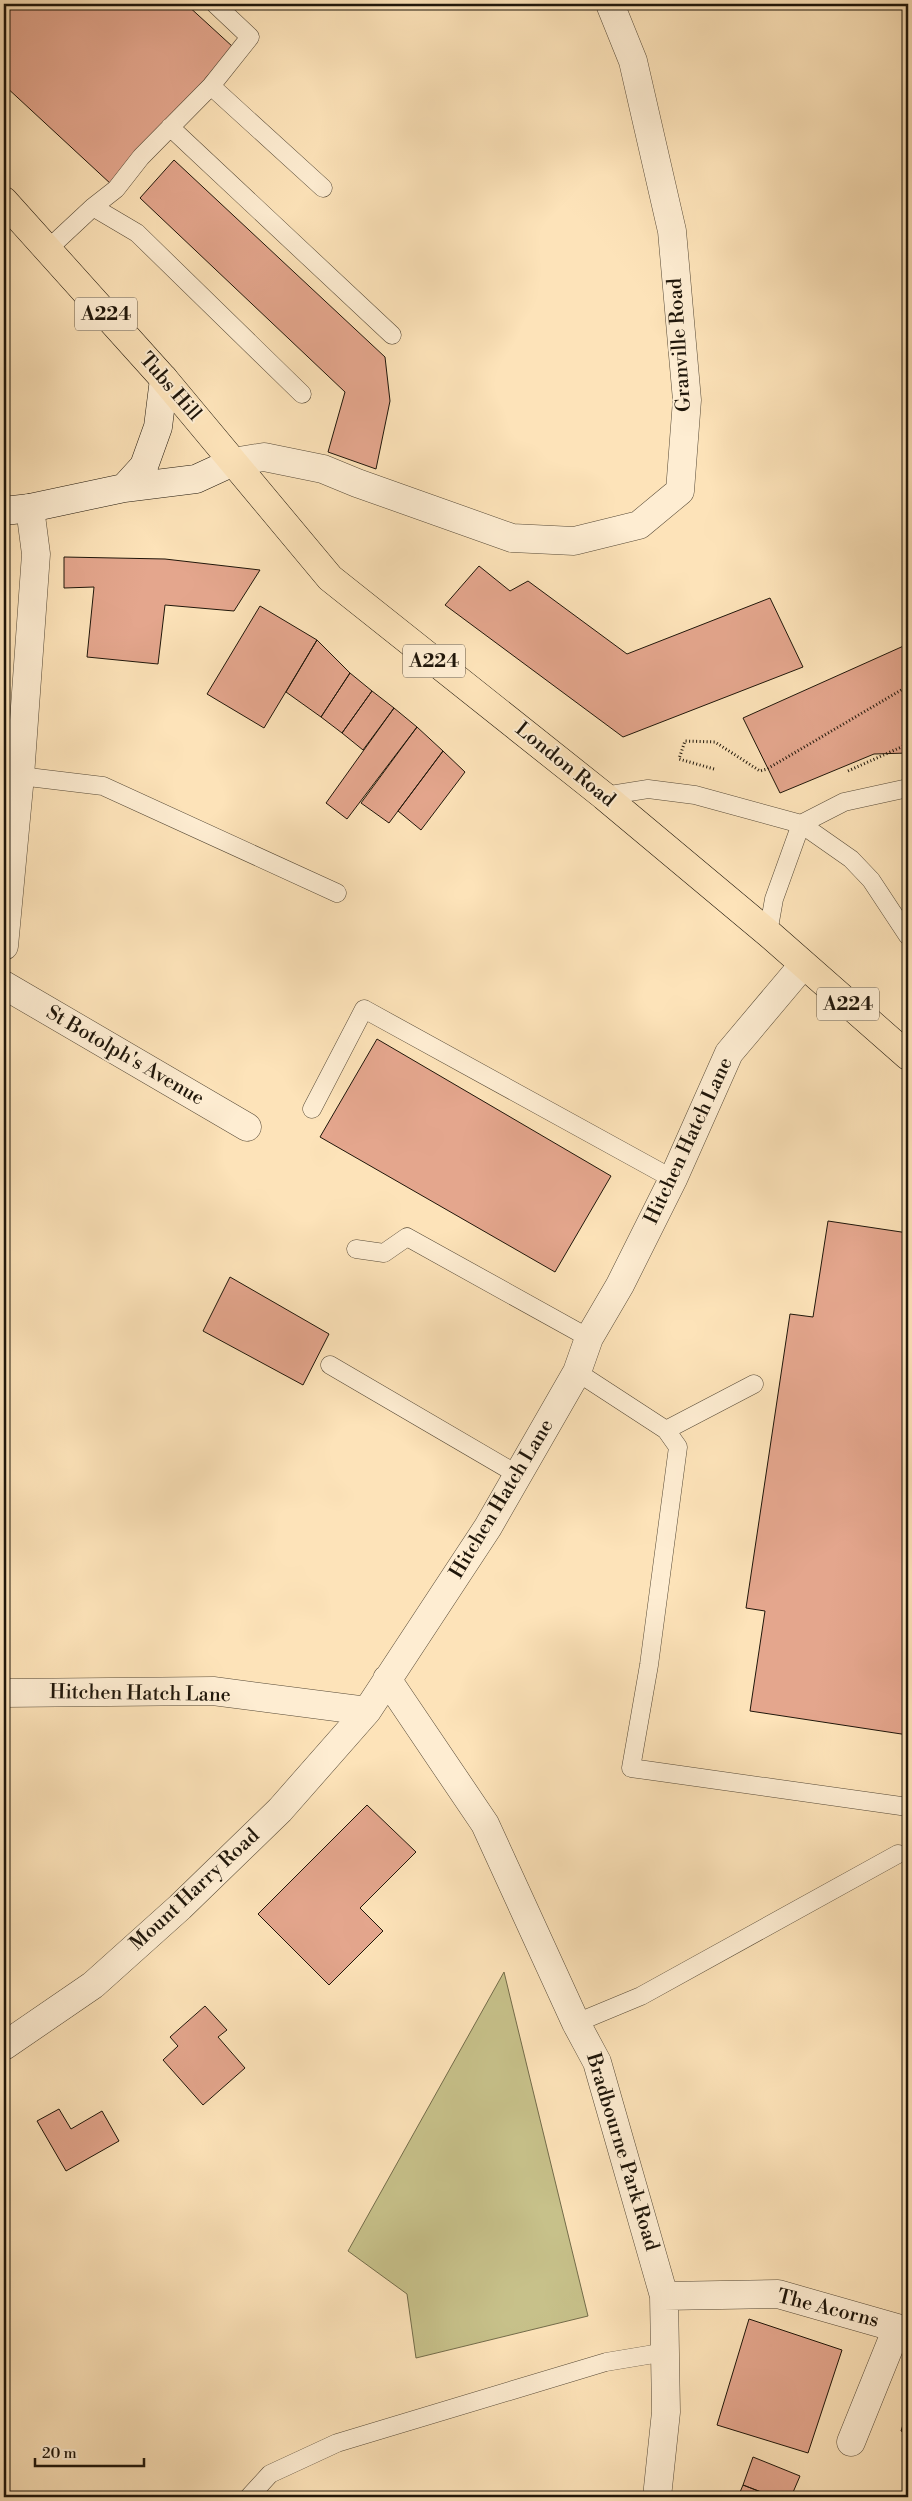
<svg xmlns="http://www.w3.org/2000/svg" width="912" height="2501" viewBox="0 0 912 2501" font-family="'Libre Bodoni',serif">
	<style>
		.green { fill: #c7c18a; stroke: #736c4a }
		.building { fill: #e4a68d; stroke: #1f160a }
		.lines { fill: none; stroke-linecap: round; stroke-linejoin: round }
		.service-casing { stroke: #564936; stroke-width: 19 }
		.minor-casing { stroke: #564936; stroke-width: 29 }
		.secondary-casing { stroke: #1f160a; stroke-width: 29 }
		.primary-casing { stroke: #1f160a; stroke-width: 29 }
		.path { stroke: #1f160a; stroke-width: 3; stroke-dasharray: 1 2.5; stroke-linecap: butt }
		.service { stroke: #feedd2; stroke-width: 18 }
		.minor { stroke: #feedd2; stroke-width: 28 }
		.secondary { stroke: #feedd2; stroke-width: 28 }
		.primary { stroke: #fde3b9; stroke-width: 28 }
		.labels { text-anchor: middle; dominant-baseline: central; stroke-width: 4; stroke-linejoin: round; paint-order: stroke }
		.shield { fill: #feedd2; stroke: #625646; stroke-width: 1 }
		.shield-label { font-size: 19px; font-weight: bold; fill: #1f160a }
		.street-label { font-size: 20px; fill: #1f160a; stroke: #feedd2 }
	</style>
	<rect width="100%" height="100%" fill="#fde3b9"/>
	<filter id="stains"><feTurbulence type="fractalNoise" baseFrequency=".004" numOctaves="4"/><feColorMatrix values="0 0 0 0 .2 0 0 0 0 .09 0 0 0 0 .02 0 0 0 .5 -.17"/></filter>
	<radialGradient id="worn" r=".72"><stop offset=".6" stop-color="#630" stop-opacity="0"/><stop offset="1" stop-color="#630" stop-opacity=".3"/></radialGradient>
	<path class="green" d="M504 1972 588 2316 416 2358 407 2294 348 2251Z"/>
	<path class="building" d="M4 4H186L233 47 112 185 4 85Z
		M174 160 385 357 390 401 376 469 328 452 345 392 140 198Z
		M64 557 165 559 260 570 234 611 165 605 158 664 87 657 94 587 64 588Z
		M479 566 510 591 528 581 627 654 770 598 803 667 623 737 445 605Z
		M260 606 317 640 264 728 207 694Z
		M317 640 350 673 321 717 286 692Z
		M908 644V753L874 754 780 793 743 718Z
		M350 673 372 691 342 733 321 717Z
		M372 691 394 708 363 750 342 733Z
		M394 708 417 727 347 819 326 803Z
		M417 727 443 751 389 823 361 803Z
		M443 751 465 772 421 830 398 811Z
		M377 1039 611 1176 555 1272 320 1137Z
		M828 1221 908 1233V1735L750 1711 765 1611 746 1608 790 1314 813 1317Z
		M230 1277 329 1334 303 1385 203 1331Z
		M367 1805 416 1852 360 1908 383 1931 329 1985 258 1914Z
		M205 2006 227 2030 218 2037 245 2068 203 2105 163 2060 178 2046 170 2037Z
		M59 2109 71 2129 102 2111 119 2141 66 2171 37 2121Z
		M749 2319 842 2350 808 2453 717 2425Z
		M908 2409V2434L901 2431Z
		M753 2457 800 2476 791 2497H774L743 2485Z
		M743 2485 774 2497H738Z"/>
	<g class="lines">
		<defs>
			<path id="service" d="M215 4 250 37 211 86 323 188
				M170 127 392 335
				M93 207 137 233 302 394
				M48 249 93 207 116 189 141 157 211 86
				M20 776 103 786 337 893
				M604 796 648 789 695 795 801 824 851 859 871 880 908 936
				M768 933 774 899 801 824 844 802 908 788
				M312 1109 364 1009 673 1179
				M356 1249 384 1253 407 1237 589 1338
				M330 1365 520 1476
				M577 1372 666 1430 678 1447 649 1665 631 1768 908 1807
				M666 1430 754 1384
				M576 2023 641 1996 898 1854
				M249 2497 270 2474 337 2443 606 2362 666 2352"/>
			<path id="minor" d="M233 462 264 457 323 469 357 483 512 538 574 541 639 525 680 491 687 400 672 231 633 61 610 4
				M4 946 20 776 36 554 30 508
				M4 985 247 1127
				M387 1679 485 1824 576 2023 597 2062 664 2296 666 2412 657 2497
				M4 1693 213 1691 367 1711
				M4 2046 93 1985 180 1907 280 1810 367 1711 488 1527 577 1372 589 1338 620 1285 673 1179 729 1053 803 965
				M664 2296 778 2294 897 2328 851 2442"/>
			<path id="secondary" d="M124 488 144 466 158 427 164 379
				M4 511 30 508 124 488 196 479 233 462"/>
			<path id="primary" d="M4 201 164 379 330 578 604 796 768 933 908 1056"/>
		</defs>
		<use href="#service" class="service-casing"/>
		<use href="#minor" class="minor-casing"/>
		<use href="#secondary" class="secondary-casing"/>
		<use href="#primary" class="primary-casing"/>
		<path class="path" d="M714 769 679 759 685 741 715 742 760 771 767 769 908 686
			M848 771 908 744"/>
		<use href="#service" class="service"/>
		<use href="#minor" class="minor"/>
		<use href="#secondary" class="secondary"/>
		<use href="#primary" class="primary"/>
	</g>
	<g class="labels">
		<g class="shield">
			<rect x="75" y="297.5" width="62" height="33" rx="4"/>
			<rect x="403" y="644.5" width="62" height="33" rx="4"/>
			<rect x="817" y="987.5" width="62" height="33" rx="4"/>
		</g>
		<g class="shield-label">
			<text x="106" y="314">A224</text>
			<text x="434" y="661">A224</text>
			<text x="848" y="1004">A224</text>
		</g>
		<g class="street-label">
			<text transform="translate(680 345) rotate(-94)">Granville Road</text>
			<text transform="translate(170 387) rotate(49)">Tubs Hill</text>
			<text transform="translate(565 765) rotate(39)">London Road</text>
			<text transform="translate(125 1056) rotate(30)">St Botolph's Avenue</text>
			<text transform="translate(689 1141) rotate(-65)">Hitchen Hatch Lane</text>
			<text transform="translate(502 1499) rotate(-59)">Hitchen Hatch Lane</text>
			<text transform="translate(140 1694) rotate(1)">Hitchen Hatch Lane</text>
			<text transform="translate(195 1890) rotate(-43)">Mount Harry Road</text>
			<text transform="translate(622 2152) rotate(73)">Bradbourne Park Road</text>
			<text transform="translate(828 2309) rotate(14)">The Acorns</text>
		</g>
	</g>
	<rect width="912" height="2501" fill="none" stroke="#fde3b9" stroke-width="20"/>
	<rect x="5" y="5" width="902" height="2491" fill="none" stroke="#1f160a" stroke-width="2.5"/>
	<rect x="10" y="10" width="892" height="2481" fill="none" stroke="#1f160a"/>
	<path d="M35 2458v8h109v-8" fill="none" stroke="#1f160a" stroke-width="2.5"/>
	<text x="42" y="2458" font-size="15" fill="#1f160a" stroke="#feedd2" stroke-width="4" paint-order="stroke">20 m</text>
	<rect width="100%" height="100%" filter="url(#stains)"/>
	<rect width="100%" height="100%" fill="url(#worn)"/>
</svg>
